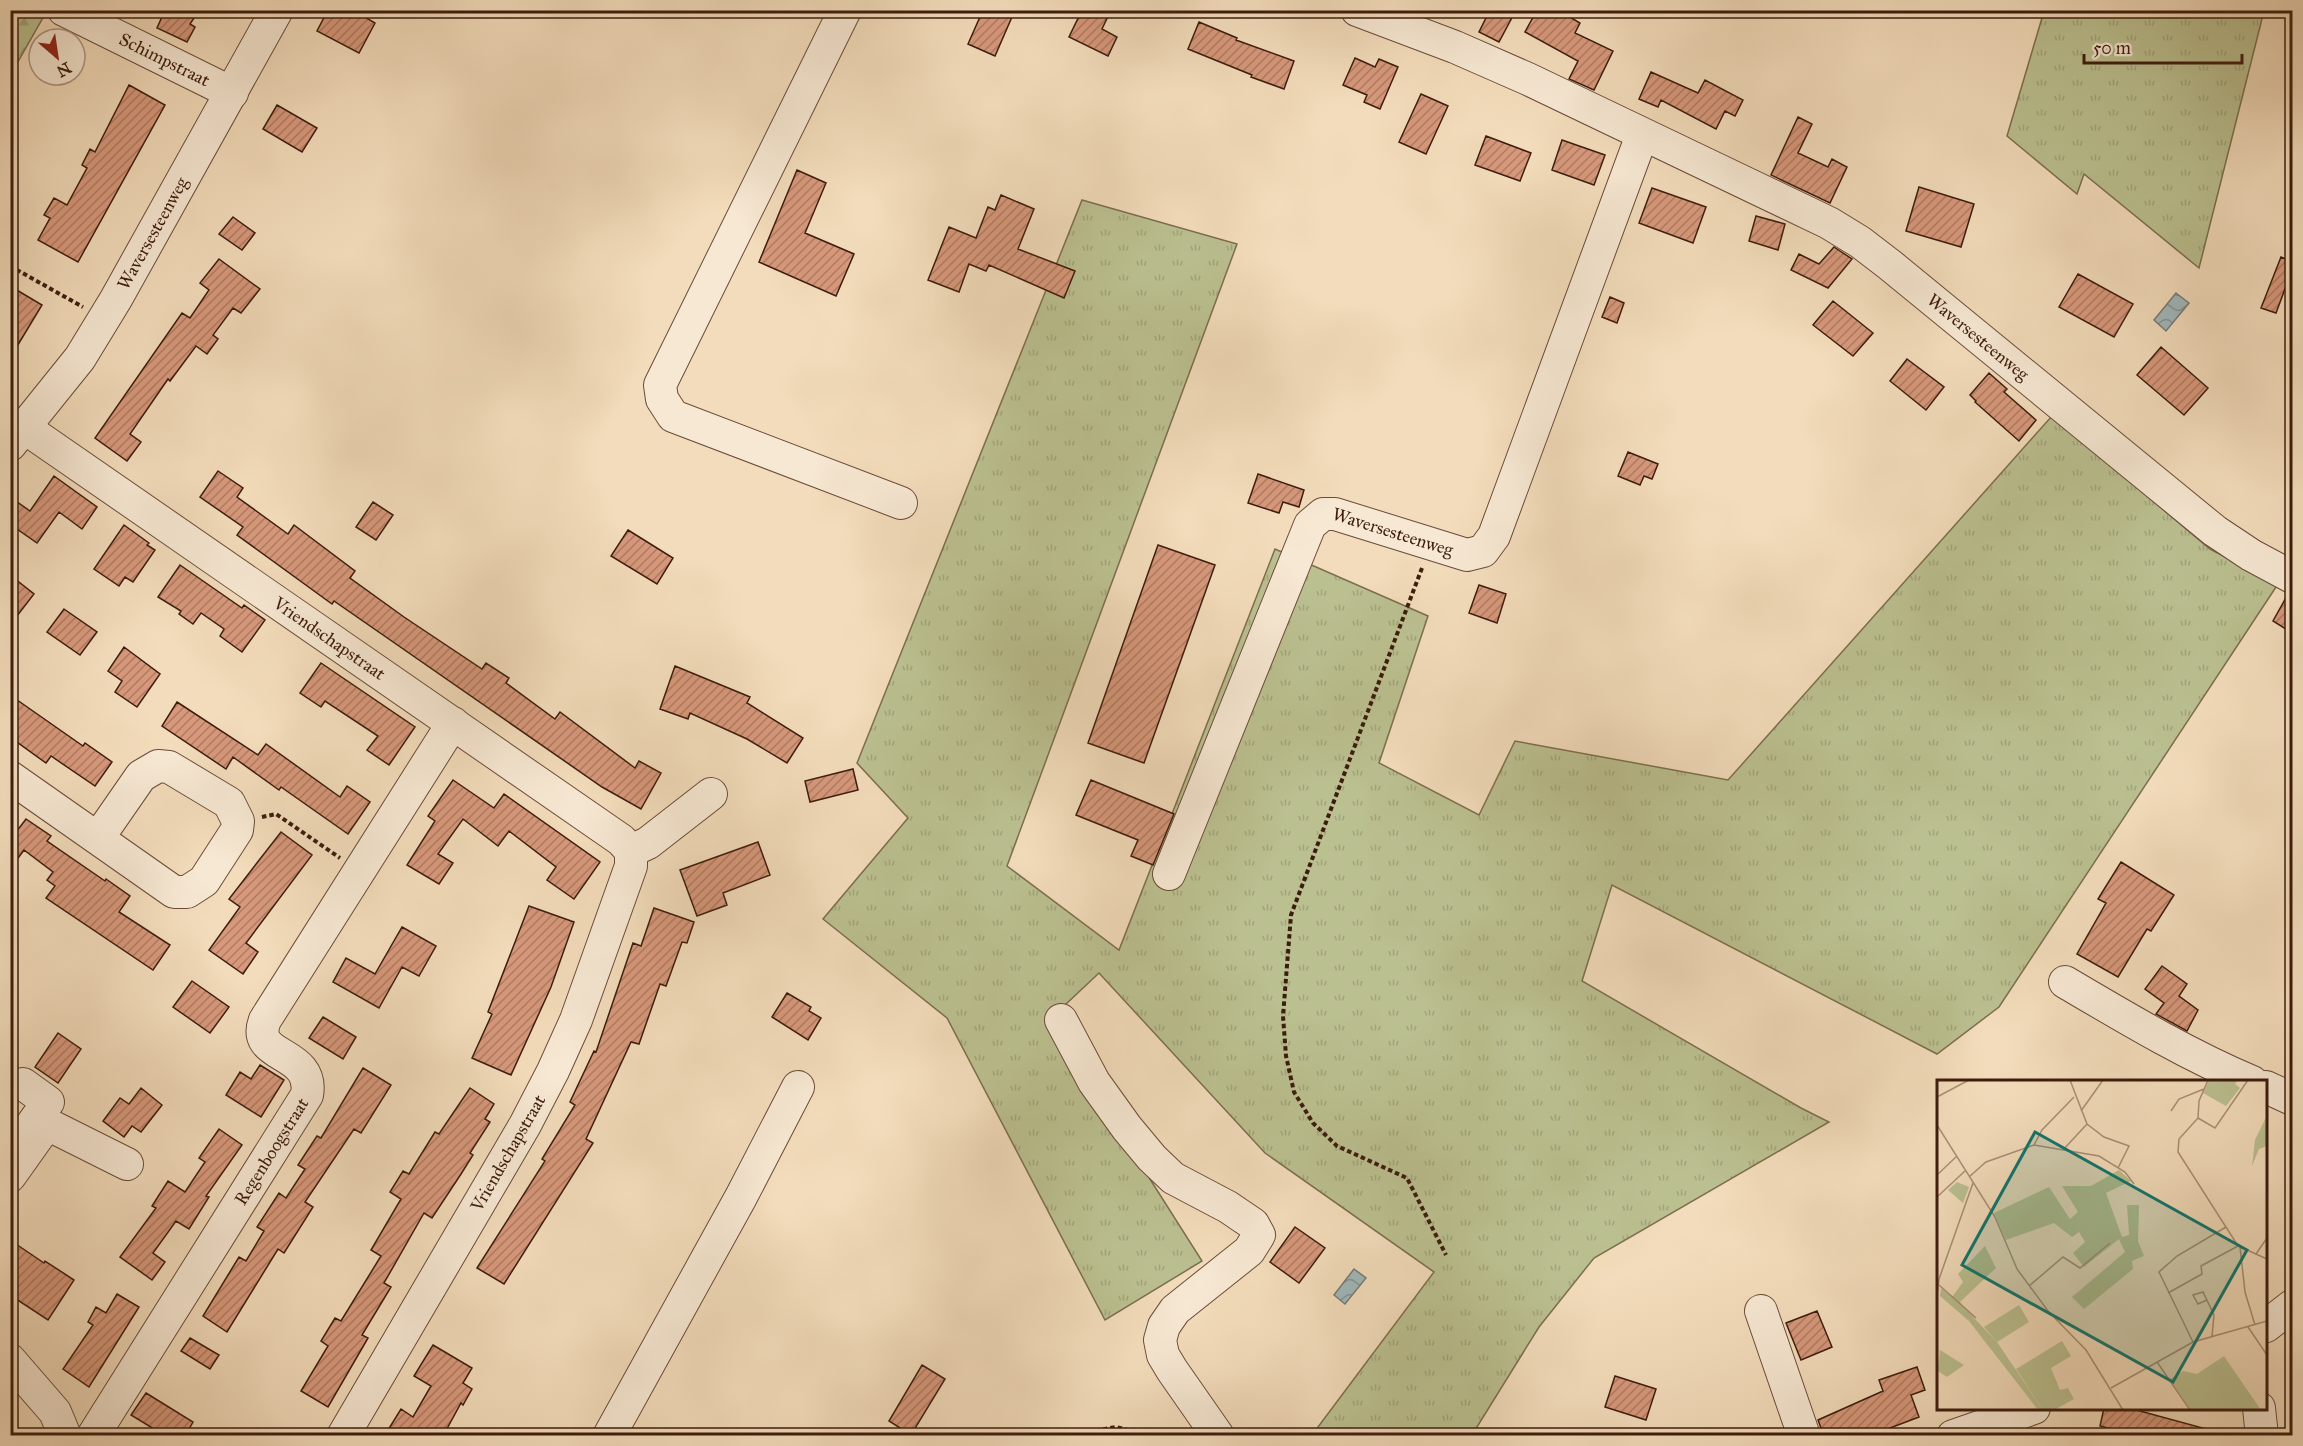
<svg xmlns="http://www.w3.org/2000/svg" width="2303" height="1446" viewBox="0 0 2303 1446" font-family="'IM FELL Great Primer',serif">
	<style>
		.grass { fill: url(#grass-tufts); stroke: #7c6e4f; stroke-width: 1.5 }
		.forest { fill: url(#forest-firs); stroke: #7c6e4f; stroke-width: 1.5 }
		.water { fill: url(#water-waves); stroke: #797a76; stroke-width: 1.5 }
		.building { fill: url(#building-hatch); stroke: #3d1c0e; stroke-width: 1.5 }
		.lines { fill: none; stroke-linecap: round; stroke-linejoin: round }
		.minor-casing { stroke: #6a4c39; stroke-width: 34 }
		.path { stroke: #3d1c0e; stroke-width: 4; stroke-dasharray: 4.5 3; stroke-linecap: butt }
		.minor { stroke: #f7e8d3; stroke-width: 32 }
		.labels { text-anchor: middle; stroke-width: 6; stroke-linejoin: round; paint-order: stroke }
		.street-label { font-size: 18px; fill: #3d1c0e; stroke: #f7e8d3 }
		.inset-road { fill: none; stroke: #aa8f76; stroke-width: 1.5 }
		.view { fill: #0f766e; fill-opacity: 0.15; stroke: #0f766e; stroke-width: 3 }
		.inset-edge { fill: none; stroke: #3d1c0e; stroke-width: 3 }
	</style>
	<defs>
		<pattern id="grass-tufts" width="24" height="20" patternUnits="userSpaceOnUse" patternTransform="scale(1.5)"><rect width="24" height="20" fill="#bbc090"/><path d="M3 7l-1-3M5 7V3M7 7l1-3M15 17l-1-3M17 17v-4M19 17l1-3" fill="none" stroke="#a2a47b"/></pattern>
		<pattern id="forest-firs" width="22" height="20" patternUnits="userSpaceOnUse" patternTransform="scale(1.5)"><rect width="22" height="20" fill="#bbc090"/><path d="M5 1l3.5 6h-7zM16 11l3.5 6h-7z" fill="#a2a47b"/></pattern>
		<pattern id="water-waves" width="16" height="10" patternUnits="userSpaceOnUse" patternTransform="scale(1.5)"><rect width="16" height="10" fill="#a1b8bc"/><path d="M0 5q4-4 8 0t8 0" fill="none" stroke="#849597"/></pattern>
		<pattern id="building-hatch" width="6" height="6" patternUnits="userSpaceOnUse" patternTransform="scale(1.5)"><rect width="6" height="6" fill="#d7987b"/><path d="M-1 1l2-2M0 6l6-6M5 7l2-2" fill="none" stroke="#b07b63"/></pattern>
	</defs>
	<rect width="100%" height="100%" fill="#f3dcbb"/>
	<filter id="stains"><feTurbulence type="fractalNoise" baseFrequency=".00333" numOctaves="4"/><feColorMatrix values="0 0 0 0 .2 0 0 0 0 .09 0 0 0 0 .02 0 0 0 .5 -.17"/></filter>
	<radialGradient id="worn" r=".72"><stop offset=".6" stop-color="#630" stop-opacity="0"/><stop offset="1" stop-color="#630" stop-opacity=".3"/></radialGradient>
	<path class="grass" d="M 2044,11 L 2264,11 L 2199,268 L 2084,174 L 2077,194 L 2007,136 Z
		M 1082,200 L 1237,244 L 1007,866 L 1119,950 L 1275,549 L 1428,616 L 1379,763 L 1479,815 L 1515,741 L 1728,780 L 2052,416 L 2210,549 L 2278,584 L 1999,1007 L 1937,1054 L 1612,885 L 1582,981 L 1801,1108 L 1829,1122 L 1594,1258 L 1539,1327 L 1472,1435 L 1312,1435 L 1434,1272 L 1265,1153 L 1099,973 L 1049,1020 L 1202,1261 L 1105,1320 L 947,1018 L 823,919 L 908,818 L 857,763 Z"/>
	<path class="forest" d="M 11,10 L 38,11 L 45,14 L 11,74 Z"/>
	<path class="water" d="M 2176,293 L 2189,303 L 2166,331 L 2154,320 Z
		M 1354,1269 L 1366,1278 L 1345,1304 L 1334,1295 Z"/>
	<path class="building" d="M 165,10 L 179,10 L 194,18 L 190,24 L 195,27 L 187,42 L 157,28 Z
		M 328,10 L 353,10 L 375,23 L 359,53 L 317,31 Z
		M 983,10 L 1015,10 L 995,56 L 968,44 Z
		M 1082,10 L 1111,10 L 1102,29 L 1117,37 L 1108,56 L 1069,37 Z
		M 1490,10 L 1516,10 L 1499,42 L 1479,32 Z
		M 1537,10 L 1558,10 L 1580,23 L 1575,33 L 1613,51 L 1594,90 L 1569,79 L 1578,61 L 1525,32 Z
		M 1199,22 L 1237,38 L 1236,40 L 1294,61 L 1284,89 L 1251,77 L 1252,75 L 1188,49 Z
		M 1355,58 L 1375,67 L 1379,59 L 1398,67 L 1380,109 L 1364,102 L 1367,95 L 1343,85 Z
		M 1651,72 L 1698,93 L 1705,80 L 1743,100 L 1735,116 L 1725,111 L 1716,129 L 1661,100 L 1658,107 L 1639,99 Z
		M 129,85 L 165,105 L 78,262 L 38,240 L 50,218 L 44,215 L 54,198 L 67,205 L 87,168 L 82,165 L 90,149 L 95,152 Z
		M 1421,94 L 1448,106 L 1426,154 L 1399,142 Z
		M 277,105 L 317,128 L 302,152 L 263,129 Z
		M 1798,117 L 1812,124 L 1798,153 L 1828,167 L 1832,159 L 1847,167 L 1830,203 L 1771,175 Z
		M 1486,136 L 1531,153 L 1520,181 L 1475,165 Z
		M 1562,140 L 1605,155 L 1594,185 L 1552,170 Z
		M 797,170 L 826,183 L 805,233 L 854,254 L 836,296 L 759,262 Z
		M 1919,187 L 1974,204 L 1961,247 L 1906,231 Z
		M 1652,188 L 1706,207 L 1693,243 L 1639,223 Z
		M 1001,195 L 1034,209 L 1018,249 L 1075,271 L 1064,298 L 989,265 L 986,271 L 969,264 L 959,292 L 928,280 L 949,227 L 976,238 L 988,207 L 995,210 Z
		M 1756,216 L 1785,224 L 1778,250 L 1749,241 Z
		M 233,217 L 255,233 L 242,250 L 219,234 Z
		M 1834,247 L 1852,259 L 1828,288 L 1791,270 L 1799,254 L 1819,264 Z
		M 2281,257 L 2292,262 L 2292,270 L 2276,313 L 2261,308 Z
		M 219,259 L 260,289 L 241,313 L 233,308 L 213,335 L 218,339 L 207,354 L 196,346 L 170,381 L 168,379 L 130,434 L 141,442 L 127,461 L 95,438 L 182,313 L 190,318 L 209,290 L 200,283 Z
		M 2078,274 L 2133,304 L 2114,337 L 2059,307 Z
		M 10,286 L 42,305 L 10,358 Z
		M 1610,297 L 1624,303 L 1617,323 L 1602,317 Z
		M 1833,301 L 1873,333 L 1853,356 L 1813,325 Z
		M 2161,347 L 2208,388 L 2184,415 L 2137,375 Z
		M 1907,359 L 1944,387 L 1926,410 L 1890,381 Z
		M 1989,373 L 2007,389 L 2004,392 L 2036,420 L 2019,441 L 1975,402 L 1976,401 L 1970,395 Z
		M 1628,452 L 1658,464 L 1652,479 L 1644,476 L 1640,485 L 1618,476 Z
		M 218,471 L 243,488 L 237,497 L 288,534 L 294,525 L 355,571 L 350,578 L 404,617 L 482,669 L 486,663 L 509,678 L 506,683 L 555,719 L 560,712 L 635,768 L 639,761 L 661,773 L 641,809 L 602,787 L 334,601 L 332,604 L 237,535 L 243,527 L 200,497 Z
		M 1258,474 L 1304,490 L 1299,507 L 1283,502 L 1279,513 L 1248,503 Z
		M 54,476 L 97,507 L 82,529 L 59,512 L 37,543 L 10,524 L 10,497 L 30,511 Z
		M 373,502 L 393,515 L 376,540 L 356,527 Z
		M 124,525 L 149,543 L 147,545 L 155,550 L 133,582 L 125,577 L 119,586 L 94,569 Z
		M 628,530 L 673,558 L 657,584 L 611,556 Z
		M 1158,545 L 1215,565 L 1144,763 L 1088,743 Z
		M 180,565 L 242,608 L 244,605 L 265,620 L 242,652 L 220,636 L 224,629 L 201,613 L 193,624 L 179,614 L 181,611 L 158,597 Z
		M 10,575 L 34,594 L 10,625 Z
		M 1479,585 L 1506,594 L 1497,623 L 1469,613 Z
		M 2288,594 L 2292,595 L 2292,633 L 2273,621 Z
		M 64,609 L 97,632 L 80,655 L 47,632 Z
		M 124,647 L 160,674 L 137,707 L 115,692 L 122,681 L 108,671 Z
		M 321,663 L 415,727 L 389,765 L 367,750 L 378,736 L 325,701 L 321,707 L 300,693 Z
		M 675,666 L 750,697 L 747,703 L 803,738 L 787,763 L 747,739 L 690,713 L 688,719 L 660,709 Z
		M 10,695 L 83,746 L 85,743 L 112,762 L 95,786 L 51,756 L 46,763 L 10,737 Z
		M 177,702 L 258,755 L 266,744 L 340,797 L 347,786 L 370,802 L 348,834 L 281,787 L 279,790 L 233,757 L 226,769 L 162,726 Z
		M 853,769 L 858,790 L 810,802 L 805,781 Z
		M 453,780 L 494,808 L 504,794 L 600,862 L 574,899 L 547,880 L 556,867 L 509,831 L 498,846 L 463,819 L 438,854 L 453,863 L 439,884 L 407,865 L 435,821 L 428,816 Z
		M 1091,780 L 1174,814 L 1153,865 L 1131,856 L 1138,840 L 1076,815 Z
		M 26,819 L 51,836 L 47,841 L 105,881 L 106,879 L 130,896 L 119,912 L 170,945 L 153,970 L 46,898 L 55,886 L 47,880 L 53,872 L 24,850 L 10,869 L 10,840 Z
		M 281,832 L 312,855 L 246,943 L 258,952 L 243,974 L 209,950 L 240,907 L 229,899 Z
		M 758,842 L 770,875 L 723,893 L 727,905 L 697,916 L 680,870 Z
		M 2121,862 L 2174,895 L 2151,931 L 2147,929 L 2118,977 L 2077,954 L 2106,903 L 2098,899 Z
		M 529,906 L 574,922 L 551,987 L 511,1075 L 472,1058 L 492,1014 L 488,1012 Z
		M 654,908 L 694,922 L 687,943 L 682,942 L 666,986 L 660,984 L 639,1044 L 631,1042 L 586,1139 L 593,1143 L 504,1284 L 477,1268 L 545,1161 L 542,1159 L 575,1105 L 570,1102 L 594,1051 L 596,1052 L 633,943 L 641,946 Z
		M 402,927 L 436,946 L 419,976 L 402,967 L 379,1008 L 333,982 L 346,958 L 375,974 Z
		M 2162,966 L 2187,984 L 2179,996 L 2198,1010 L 2187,1031 L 2156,1014 L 2164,1003 L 2145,989 Z
		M 192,981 L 229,1007 L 210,1033 L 173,1007 Z
		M 787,993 L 811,1007 L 809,1011 L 821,1018 L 808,1040 L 772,1017 Z
		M 323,1017 L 356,1037 L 343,1059 L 309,1038 Z
		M 58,1033 L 81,1049 L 58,1083 L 35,1067 Z
		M 260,1065 L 284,1080 L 261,1117 L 226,1095 L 240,1072 L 251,1079 Z
		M 363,1068 L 391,1085 L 361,1133 L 354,1129 L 305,1202 L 313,1207 L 284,1253 L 278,1249 L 227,1332 L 203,1316 L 239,1257 L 246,1261 L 264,1231 L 257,1227 L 279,1193 L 286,1198 L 305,1169 L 298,1165 L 317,1136 L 321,1138 Z
		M 141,1088 L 162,1105 L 141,1132 L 132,1126 L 124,1137 L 103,1121 L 120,1098 L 129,1104 Z
		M 470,1088 L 494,1104 L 485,1119 L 490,1122 L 470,1153 L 473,1155 L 461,1174 L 432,1218 L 424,1213 L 384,1283 L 391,1287 L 362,1335 L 368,1338 L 328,1407 L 301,1391 L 328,1346 L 321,1341 L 335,1318 L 341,1321 L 381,1256 L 371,1250 L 401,1199 L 390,1192 L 403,1171 L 409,1174 L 435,1132 L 439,1134 Z
		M 219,1129 L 242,1145 L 206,1196 L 209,1197 L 189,1229 L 176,1221 L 153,1253 L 165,1262 L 152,1280 L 120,1257 L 156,1208 L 152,1206 L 168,1181 L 185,1192 L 205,1162 L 199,1158 Z
		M 1295,1227 L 1325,1248 L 1299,1283 L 1270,1262 Z
		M 10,1240 L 44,1263 L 45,1261 L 74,1280 L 48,1320 L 10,1295 Z
		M 117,1294 L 139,1307 L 89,1387 L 63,1369 L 93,1325 L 88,1322 L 96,1307 L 106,1313 Z
		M 1817,1311 L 1832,1347 L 1801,1360 L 1786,1323 Z
		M 190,1338 L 219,1355 L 210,1369 L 181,1351 Z
		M 433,1345 L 472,1368 L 463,1383 L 472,1389 L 463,1405 L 461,1403 L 443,1436 L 397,1436 L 388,1430 L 401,1409 L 413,1417 L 431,1386 L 414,1376 Z
		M 922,1365 L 945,1379 L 911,1435 L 889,1421 Z
		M 1917,1367 L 1925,1390 L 1911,1395 L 1919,1417 L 1869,1436 L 1824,1436 L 1818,1420 L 1883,1391 L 1879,1380 Z
		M 1615,1376 L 1656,1389 L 1646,1420 L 1605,1407 Z
		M 146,1393 L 193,1422 L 185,1436 L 175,1436 L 165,1429 L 162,1434 L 131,1415 Z
		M 2104,1408 L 2129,1408 L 2210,1430 L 2209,1436 L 2139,1436 L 2100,1426 Z"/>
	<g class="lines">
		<defs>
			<g id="minor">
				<path id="s1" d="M 64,10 L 232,93"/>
				<path d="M 845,10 L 660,385 L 662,399 L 673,416 L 901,503"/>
				<path id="s2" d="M 1357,10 L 1455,47 L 1528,79 L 1829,223 L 1860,242 L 1890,265 L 2215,531 L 2251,555 L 2292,577"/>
				<path id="s3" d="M 25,428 L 621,840 L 631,851 L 631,866 L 576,1020 L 553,1071 L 525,1125 L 343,1436"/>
				<path id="s4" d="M 10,445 L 80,358 L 116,299 L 277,10"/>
				<path d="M 10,777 L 174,892 L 187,892 L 204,881 L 237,830 L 238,821 L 229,803 L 169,767 L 158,766 L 141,776 L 98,838"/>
				<path d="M 631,851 L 648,843 L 711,794"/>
				<path id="s5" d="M 1169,874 L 1310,525 L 1323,514 L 1335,514 L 1467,555 L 1483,551 L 1494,536 L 1642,135"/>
				<path d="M 2065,982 C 2126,1018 2186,1054 2252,1082"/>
				<path d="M 1061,1020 L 1094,1082 L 1127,1128 L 1152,1158 L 1173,1178 L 1228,1207 L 1253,1224 L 1259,1235 L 1249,1251 L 1175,1310 L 1164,1326 L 1160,1340 L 1163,1355 L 1172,1370 L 1218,1436"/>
				<path d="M 2266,1087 L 2292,1099"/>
				<path d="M 23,1137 L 48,1102 L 23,1084"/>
				<path d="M 10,1176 L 47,1124 L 127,1164"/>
				<path d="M 1761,1311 L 1804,1436"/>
				<path d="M 2266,1326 L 2292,1306"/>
				<path d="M 10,1360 L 55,1412 L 65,1436"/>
				<path d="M 2259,1408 L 2262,1436"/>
				<path id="s6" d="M 93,1436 L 307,1095 C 315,1049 249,1060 265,1020 L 453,723"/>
				<path d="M 609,1436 L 741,1197 L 798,1087"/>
				<path d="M 1953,1436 L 2034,1408"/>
			</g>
		</defs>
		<use href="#minor" class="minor-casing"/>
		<path class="path" d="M 10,266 L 83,307
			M 1422,568 L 1291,915 L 1283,1016 L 1286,1056 L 1294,1092 L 1313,1123 L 1337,1146 L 1407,1178 L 1446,1255
			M 262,817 L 276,814 L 340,858
			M 1066,1436 L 1116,1427 L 1151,1436"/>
		<use href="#minor" class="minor"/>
	</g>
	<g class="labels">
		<g class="street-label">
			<text dy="6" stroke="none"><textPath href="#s1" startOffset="112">Schimpstraat</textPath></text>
			<text dy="6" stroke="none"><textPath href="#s4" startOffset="256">Waversesteenweg</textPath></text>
			<text dy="6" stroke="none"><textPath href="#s2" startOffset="706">Waversesteenweg</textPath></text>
			<text dy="6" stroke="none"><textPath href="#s5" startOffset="466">Waversesteenweg</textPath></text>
			<text dy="6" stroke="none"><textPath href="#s3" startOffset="370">Vriendschapstraat</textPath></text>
			<text dy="6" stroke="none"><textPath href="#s6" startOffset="336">Regenboogstraat</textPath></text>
			<text transform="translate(508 1153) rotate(-60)" y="6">Vriendschapstraat</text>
		</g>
	</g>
	<g transform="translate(1937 1080)">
		<rect width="330" height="330" fill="#f3dcbb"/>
		<path d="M 272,0 L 301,0 L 298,4 L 303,8 L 289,26 L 266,13 ZM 182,90 L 194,101 L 169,113 L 185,157 L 192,155 L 190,125 L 202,125 L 201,161 L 207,176 L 195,181 L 196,189 L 147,229 L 135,217 L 188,172 L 182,159 L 147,187 L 136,173 L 148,162 L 142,152 L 135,157 L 117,143 L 69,160 L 57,133 L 112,107 L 133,139 L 141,132 L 125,106 L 154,106 ZM 20,102 L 32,107 L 26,123 L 11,110 ZM 48,166 L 59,188 L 23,222 L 37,238 L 32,241 L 3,216 L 4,208 L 15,217 L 26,202 L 21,194 ZM 82,225 L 92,242 L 60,262 L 47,247 ZM 125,261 L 134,276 L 114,288 L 123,310 L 131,308 L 137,319 L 117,330 L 106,330 L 79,289 ZM 3,270 L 27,285 L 10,297 L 1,291 Z" fill="#bbc090"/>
		<path d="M 330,35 L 330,66 L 322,69 L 315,86 L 318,60 ZM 37,238 L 60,262 L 106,330 L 101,330 L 32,241 ZM 287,276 L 324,330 L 254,330 L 233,299 L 246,291 L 260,294 Z" fill="#bbc090"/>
		<path class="inset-road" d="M 133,0 L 150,44 L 167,57 L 192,66 L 181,88M 271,0 L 262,21 L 261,38 L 242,59 L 241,72 L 301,166 L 330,179M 0,17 L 32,0M 144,31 L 166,0M 234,31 L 242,19 L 267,9M 261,38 L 278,48 L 311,0M 0,45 L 58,137 L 80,189 L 111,231 L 149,270 L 186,330M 97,65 L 105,50 L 137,17M 126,70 L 150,44M 0,95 L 20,76M 32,97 L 49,82 L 97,65 L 162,76 L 188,92 L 197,104M 0,117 L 28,91M 303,167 L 308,212 L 318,245M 319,174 L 330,158M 2,205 L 39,238M 92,206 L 126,177 L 143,188 L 173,163M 231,213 L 265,194 L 264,186 L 301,166M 0,216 L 2,199 L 36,103M 270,220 L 261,224 L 256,215 L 266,212 L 277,235 L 275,256M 0,235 L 0,287M 311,247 L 330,275M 256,262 L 222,192 L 240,176 L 289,147M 220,282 L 253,330M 174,308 L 256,262 L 330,241"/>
		<path class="view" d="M 98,52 L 310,170 L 236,302 L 25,185 Z"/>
		<rect width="330" height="330" class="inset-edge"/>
	</g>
	<rect width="2303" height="1446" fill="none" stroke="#f3dcbb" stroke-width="36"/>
	<rect x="12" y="12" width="2279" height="1422" fill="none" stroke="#3d1c0e" stroke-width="3"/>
	<rect x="18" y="18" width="2267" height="1410" fill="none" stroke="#3d1c0e" stroke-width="1.5"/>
	<g transform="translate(57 57) rotate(151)"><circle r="28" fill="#f7e8d3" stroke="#ad9684" stroke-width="1.5"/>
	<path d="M0-4.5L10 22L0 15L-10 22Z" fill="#8f2418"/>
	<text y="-9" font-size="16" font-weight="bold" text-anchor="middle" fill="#3d1c0e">N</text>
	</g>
	<path d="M2084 54v9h158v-9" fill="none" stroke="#3d1c0e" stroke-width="3"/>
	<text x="2093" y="54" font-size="18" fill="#3d1c0e" stroke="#f7e8d3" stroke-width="4.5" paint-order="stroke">50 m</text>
	<rect width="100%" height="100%" filter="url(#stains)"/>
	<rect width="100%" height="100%" fill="url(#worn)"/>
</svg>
